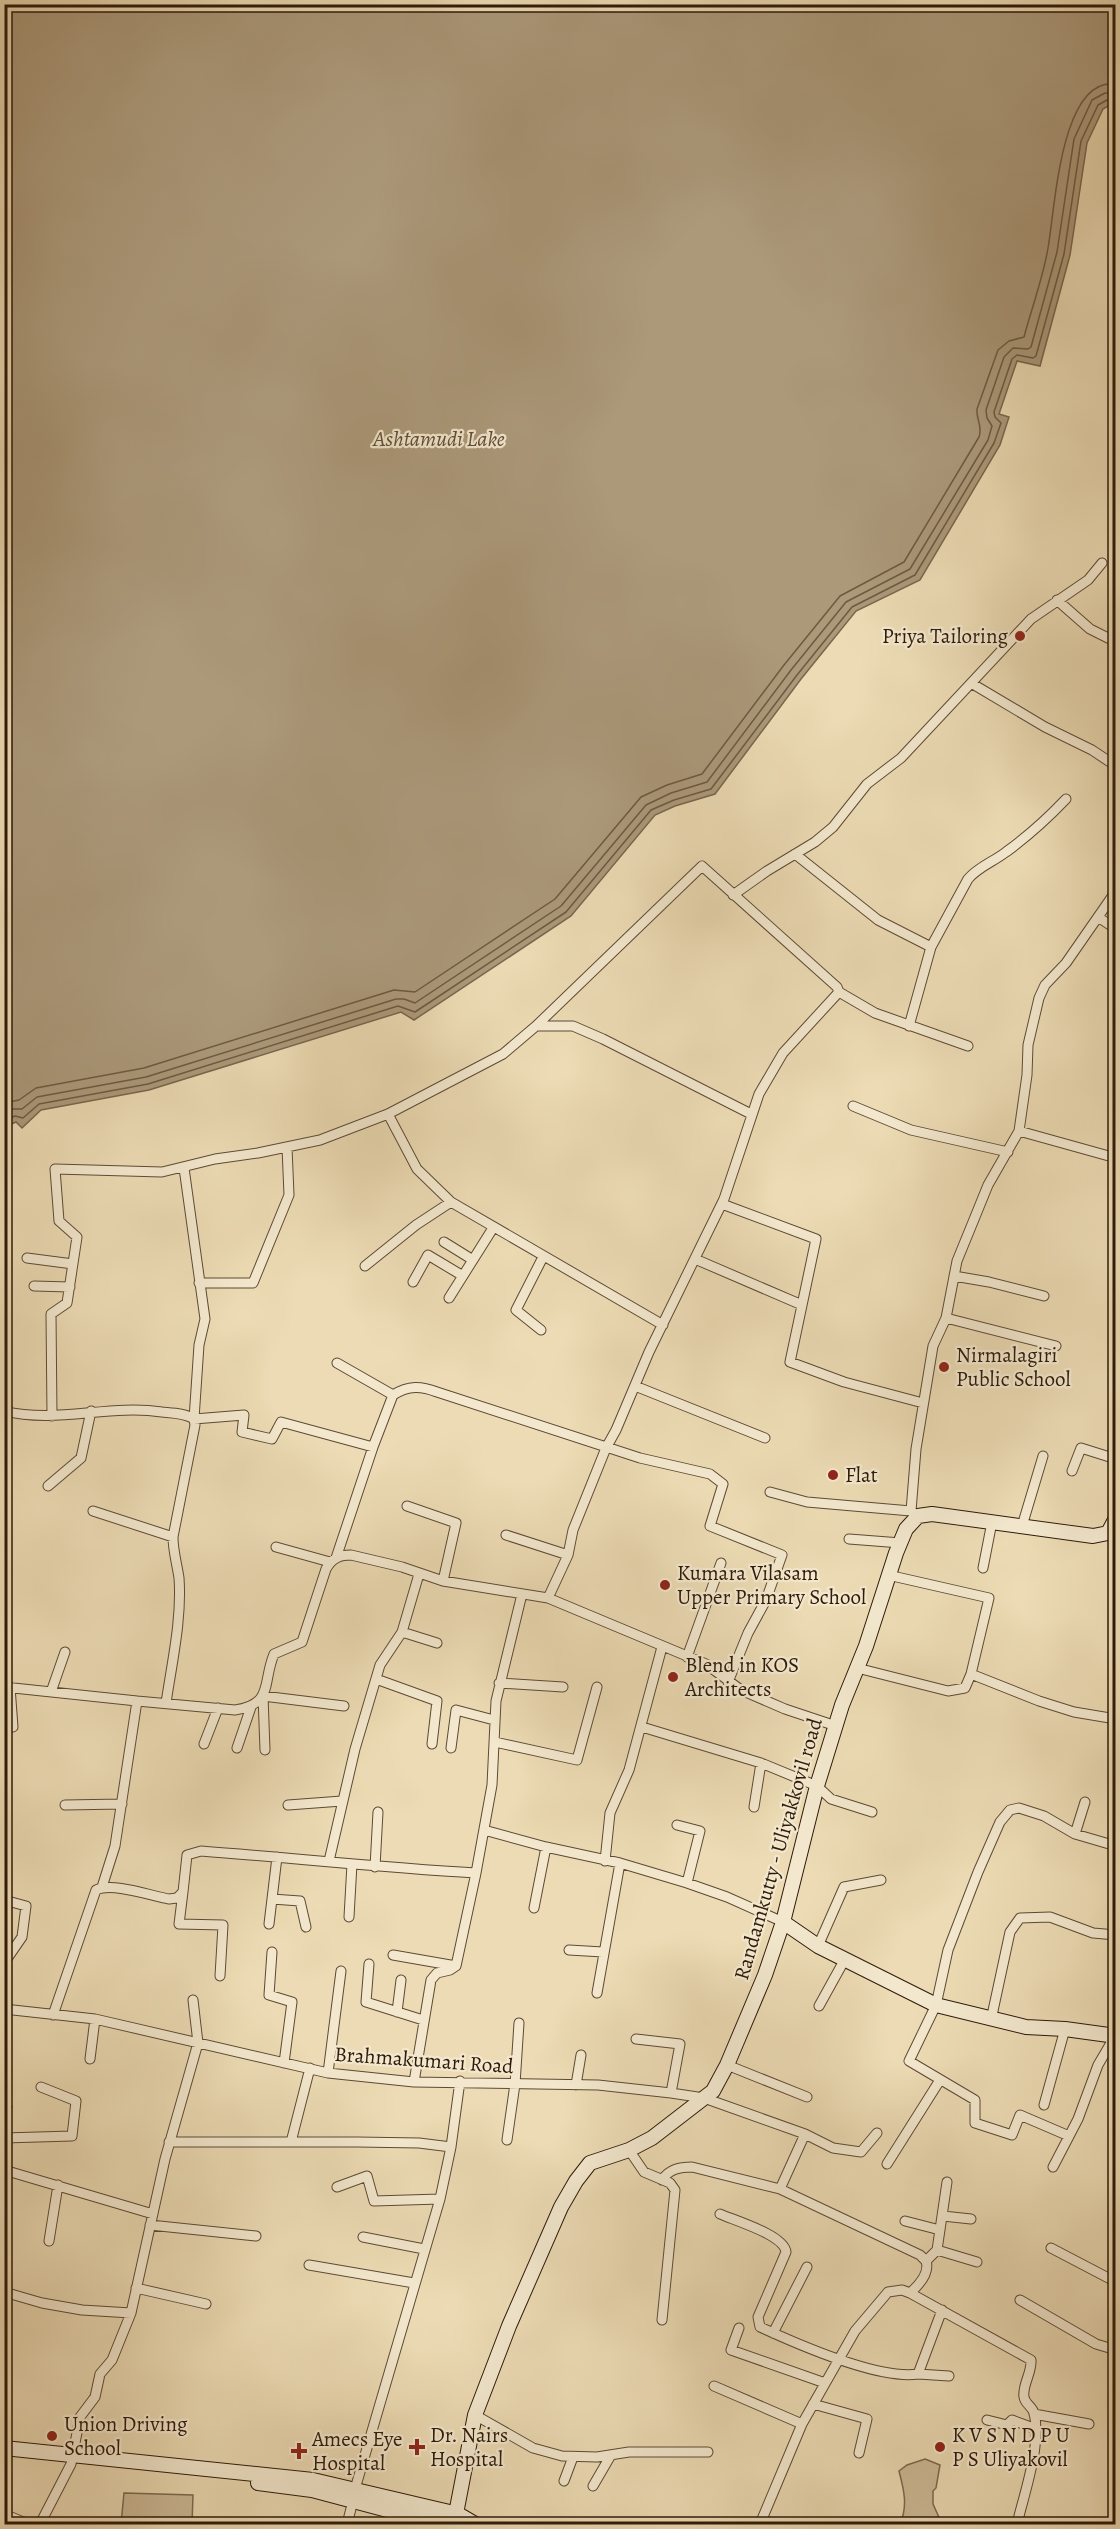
<svg xmlns="http://www.w3.org/2000/svg" width="1120" height="2529" viewBox="0 0 1120 2529" font-family="Alegreya,serif">
	<style>
		.green { fill: #ccba97; stroke: #7c6a50; stroke-width: 1.5 }
		.water { fill: #ab997a; stroke: #79664d; stroke-width: 1.5 }
		.lines { fill: none; stroke-linecap: round; stroke-linejoin: round }
		.shore { stroke: #6c5a42; stroke-width: 1.5 }
		.street-casing { stroke: #5d4a34; stroke-width: 11 }
		.secondary-casing { stroke: #2d1a0a; stroke-width: 16 }
		.street { stroke: #f3e8ce; stroke-width: 9 }
		.secondary { stroke: #f3e8ce; stroke-width: 14 }
		.poi-dot { fill: #8f2418; stroke: #f3e8ce; stroke-width: 2 }
		.labels { text-anchor: middle; stroke-width: 4.5; stroke-linejoin: round; paint-order: stroke }
		.poi-label { font-size: 21px; fill: #2d1a0a; stroke: #f3e8ce; text-anchor: start }
		.street-label { font-size: 21px; fill: #2d1a0a; stroke: #f3e8ce }
		.water-label { font-size: 22px; font-style: italic; fill: #5f4d37; stroke: #f3e8ce }
	</style>
	<rect width="100%" height="100%" fill="#ecdbb4"/>
	<filter id="stains"><feTurbulence type="fractalNoise" baseFrequency=".00333" numOctaves="4"/><feColorMatrix values="0 0 0 0 .2 0 0 0 0 .09 0 0 0 0 .02 0 0 0 .5 -.17"/></filter>
	<radialGradient id="worn" r=".72"><stop offset=".6" stop-color="#630" stop-opacity="0"/><stop offset="1" stop-color="#630" stop-opacity=".3"/></radialGradient>
	<path class="green" d="M 925,2459 L 940,2465 L 936,2488 L 933,2491 L 933,2504 L 942,2524 L 900,2524 C 908,2506 904,2490 899,2471 L 907,2465 Z
		M 124,2493 L 193,2495 L 192,2524 L 121,2524 Z"/>
	<path class="water" d="M 5,4 L 1115,5 L 1116,107 L 1108,106 L 1103,109 L 1087,143 L 1070,255 L 1040,366 L 1017,361 L 999,414 L 1009,417 L 1000,445 L 920,580 L 856,611 L 801,679 L 715,794 L 675,806 L 655,815 L 571,916 L 414,1020 L 401,1012 L 149,1090 L 41,1110 L 22,1128 L 16,1122 L 5,1127 L 5,1136 Z"/>
	<g class="lines">
		<path class="shore" d="M 4,1103 L 19,1100 L 36,1088 L 144,1068 L 394,990 L 415,992 L 555,899 L 641,797 L 667,785 L 702,774 L 784,665 L 840,596 L 904,562 L 979,437 C 983,426 976,420 977,409 L 998,350 L 1009,341 L 1024,337 C 1032,307 1043,278 1048,248 C 1055,211 1060,76 1116,84
			M 4,1113 L 13,1109 L 22,1109 L 37,1097 L 146,1077 L 396,999 L 404,999 L 415,1003 L 561,906 L 646,805 L 671,793 L 707,782 L 791,670 L 846,602 L 910,569 L 988,440 L 992,426 L 987,418 L 986,410 L 1004,357 L 1013,348 L 1028,349 L 1031,347 L 1057,252 L 1074,139 L 1092,100 L 1105,93 L 1116,93
			M 4,1121 L 15,1116 L 23,1118 L 39,1104 L 148,1084 L 398,1006 L 415,1012 L 566,912 L 651,810 L 674,800 L 711,789 L 797,675 L 852,607 L 915,575 L 994,443 L 1001,423 L 995,417 L 994,412 L 1012,359 L 1017,355 L 1033,358 L 1036,356 L 1064,254 L 1081,141 L 1098,105 L 1107,100 L 1116,101"/>
		<defs>
			<path id="street" d="M 1057,600 L 1090,629 L 1116,642
				M 971,683 L 1045,727 L 1092,750 L 1116,766
				M 795,854 L 878,920 L 931,947
				M 733,895 L 767,871 L 815,842 L 833,827 L 867,784 L 901,758 L 1031,619 L 1088,580 L 1102,563
				M 1098,917 L 1116,929
				M 839,992 L 875,1013 L 968,1046
				M 536,1026 L 702,866 L 837,987 L 839,992 L 783,1053 L 759,1094 L 724,1199 L 649,1352 L 616,1430 L 606,1448 L 573,1530 L 568,1555 L 548,1598
				M 909,1026 L 931,947 L 968,879 C 978,867 993,862 1006,852 C 1028,836 1047,819 1066,799
				M 853,1106 L 911,1130 L 1008,1152
				M 388,1114 L 417,1169 L 451,1202 L 663,1325
				M 1019,1131 L 1116,1158
				M 184,1168 L 205,1319 L 199,1345 L 194,1419 L 244,1415 L 242,1432 L 272,1439 L 281,1422 L 373,1447
				M 722,1204 L 816,1239 L 790,1362 L 844,1382 L 923,1403
				M 444,1242 L 473,1260
				M 27,1258 L 73,1264
				M 695,1259 L 802,1305
				M 365,1266 L 416,1225 L 451,1202
				M 954,1276 L 989,1282 L 1044,1296
				M 413,1282 L 428,1255 L 463,1276
				M 199,1283 L 253,1283 L 289,1195 L 287,1147
				M 34,1286 L 70,1287
				M 449,1298 L 493,1228
				M 946,1318 L 1056,1346
				M 541,1330 L 516,1310 L 543,1257
				M 337,1363 L 393,1395
				M 635,1386 L 765,1438
				M 4,1411 C 57,1424 108,1404 162,1412 C 173,1413 185,1413 194,1419 L 195,1425 L 173,1537 C 173,1551 177,1564 179,1578 C 182,1619 172,1662 166,1703
				M 52,1416 L 51,1314 L 67,1303 L 77,1237 L 59,1221 L 55,1169 L 162,1172 L 215,1159 L 258,1153 L 320,1140 L 388,1114 L 503,1054 L 536,1026 L 573,1026 L 603,1039 L 751,1114
				M 1072,1471 L 1081,1448 L 1116,1459
				M 48,1486 L 81,1458 L 91,1411
				M 770,1492 L 807,1502 L 911,1511
				M 407,1506 L 456,1523 L 443,1581
				M 93,1511 L 173,1537
				M 918,1516 L 911,1511 L 916,1449 L 933,1346 L 946,1318 L 957,1261 L 975,1217 L 988,1185 L 1019,1131 L 1027,1075 L 1028,1045 L 1039,998 L 1045,985 L 1066,963 L 1116,891
				M 1022,1526 L 1043,1456
				M 506,1535 L 568,1555
				M 849,1539 L 901,1543
				M 276,1547 L 330,1562
				M 336,1558 L 373,1447 L 393,1395 C 409,1385 421,1386 437,1392 L 640,1458 L 710,1474 L 723,1484 L 710,1526 L 782,1555 L 766,1600 L 748,1633 L 728,1682
				M 983,1568 L 992,1522
				M 888,1575 L 989,1598 L 971,1674
				M 402,1632 L 437,1643
				M 687,1657 L 721,1563
				M 857,1668 L 948,1691 L 965,1688 L 971,1674 L 1039,1701 L 1074,1712 L 1116,1719
				M 376,1679 L 437,1701 L 432,1744
				M 499,1683 L 563,1687
				M 4,1687 L 137,1701
				M 10,1687 L 13,1727
				M 51,1692 L 65,1652
				M 642,1727 L 761,1763 L 817,1786 L 831,1799 L 872,1812
				M 495,1742 L 577,1760 L 597,1687
				M 204,1744 L 218,1708
				M 237,1748 L 251,1707
				M 451,1748 L 456,1710 L 494,1720
				M 265,1750 L 263,1696 L 344,1706
				M 65,1805 L 122,1804
				M 288,1805 L 342,1801
				M 754,1807 L 761,1763
				M 677,1825 L 700,1831 L 687,1883
				M 484,1830 L 546,1847 L 620,1863 L 687,1883 L 727,1897 L 783,1922
				M 1075,1834 L 1085,1802
				M 329,1861 L 355,1749 L 380,1665 L 402,1632 L 419,1574
				M 605,1861 L 610,1813 L 629,1770 L 662,1647
				M 375,1867 L 378,1812
				M 102,1887 L 115,1846 L 137,1701 L 235,1710 C 274,1704 262,1683 274,1654 L 302,1642 L 326,1569 C 332,1558 340,1555 351,1555 L 402,1567 L 443,1581 L 548,1598 L 706,1664 L 741,1690 L 785,1709 L 836,1726
				M 183,1892 L 179,1924 L 223,1925 L 220,1976
				M 272,1899 L 300,1901 L 306,1927
				M 4,1900 L 26,1906 L 22,1937 L 4,1963
				M 534,1908 L 546,1847
				M 349,1917 L 352,1864
				M 269,1924 L 277,1857
				M 818,1946 L 844,1887 L 881,1880
				M 569,1950 L 603,1952
				M 272,1952 L 269,1995 L 292,2002 L 284,2063
				M 393,1955 L 456,1966
				M 369,1964 L 366,2002 L 423,2020
				M 597,1993 L 620,1863
				M 819,2006 L 845,1959
				M 4,2009 L 95,2019 L 328,2073 L 414,2082 L 598,2085 L 671,2093 L 704,2098 L 805,2134 L 833,2148 L 861,2152 L 877,2133
				M 397,2012 L 401,1980
				M 53,2015 L 96,1890 C 113,1882 151,1896 169,1899 L 177,1898 L 183,1892 L 187,1855 L 201,1851 C 293,1858 384,1868 476,1873 L 492,1785 L 496,1701 L 522,1594
				M 991,2020 L 1010,1932 L 1020,1918 L 1050,1917 L 1093,1933 L 1116,1935
				M 636,2039 L 680,2044 L 671,2093
				M 90,2059 L 95,2019
				M 727,2065 L 807,2097
				M 328,2073 L 341,1971
				M 414,2082 L 431,1980 L 437,1973 L 450,1970 L 456,1966 L 476,1873
				M 576,2085 L 581,2055
				M 1044,2105 L 1065,2029
				M 4,2106 L 7,2107 L 4,2119
				M 1069,2136 L 1020,2115 L 1012,2135 L 975,2123 L 975,2100 L 909,2061 L 936,2005 L 948,1950 L 978,1872 L 1000,1822 L 1010,1810 L 1019,1808 L 1044,1816 L 1075,1834 L 1116,1846
				M 4,2138 L 72,2136 L 76,2101 L 41,2087
				M 507,2140 L 515,2084 L 519,2023
				M 169,2142 L 357,2142 L 419,2143 L 451,2147
				M 291,2142 L 310,2068
				M 629,2150 L 644,2172 L 670,2183 L 675,2190 L 662,2320
				M 887,2164 L 940,2080
				M 1053,2167 L 1078,2119 L 1098,2065 L 1115,2036
				M 4,2170 L 153,2214
				M 662,2180 C 669,2169 680,2167 692,2167 L 780,2189 L 920,2255 L 926,2261 C 930,2273 919,2285 910,2293
				M 337,2187 L 367,2176 L 374,2201 L 440,2199
				M 780,2189 L 805,2134
				M 720,2214 C 736,2221 784,2235 786,2252 L 758,2317 L 760,2327 C 797,2344 879,2380 918,2374
				M 943,2216 L 971,2219
				M 905,2221 L 940,2230
				M 150,2225 L 256,2236
				M 363,2237 L 424,2249
				M 49,2241 L 58,2185
				M 1051,2248 L 1116,2282
				M 937,2250 L 977,2262
				M 926,2261 L 937,2250 L 947,2182
				M 309,2265 L 414,2283
				M 136,2288 L 206,2304
				M 4,2292 L 42,2303 L 82,2310 L 131,2313
				M 1020,2300 L 1096,2344 L 1116,2350
				M 942,2310 L 918,2374 L 949,2376
				M 739,2328 L 731,2350 L 825,2383
				M 773,2333 L 807,2267
				M 714,2386 L 802,2424
				M 813,2404 L 867,2419 L 859,2453
				M 1034,2414 L 1089,2424
				M 475,2415 L 533,2448 L 562,2456 L 597,2457 L 629,2452 L 708,2452
				M 987,2420 L 1007,2425 L 1012,2420 L 1036,2429
				M 564,2481 L 573,2457
				M 593,2486 L 611,2455
				M 355,2489 L 440,2199 L 451,2147 L 460,2081
				M 4,2514 L 28,2524
				M 40,2524 L 71,2464 L 80,2417 L 95,2397 L 100,2374 L 112,2360 L 131,2313 L 165,2159 L 198,2043 L 193,2000
				M 347,2524 L 353,2501
				M 760,2524 L 802,2424 L 855,2331 L 888,2292 L 902,2290 L 910,2293 L 1031,2360 C 1032,2373 1022,2385 1024,2397 C 1025,2404 1032,2406 1034,2413 C 1042,2444 1024,2494 1017,2524"/>
			<path id="secondary" d="M 783,1922 L 818,1946 L 936,2005 L 1026,2027 L 1065,2029 L 1116,2036
				M 4,2448 L 313,2480 L 458,2514 L 475,2524
				M 258,2483 L 312,2490 L 440,2524
				M 454,2524 L 475,2415 L 509,2326 L 561,2207 L 576,2181 L 590,2163 L 629,2150 L 652,2138 L 713,2091 L 727,2065 L 765,1975 L 783,1922 L 817,1786 L 842,1705 L 866,1646 L 896,1553 L 906,1529 L 918,1516 L 932,1514 L 1093,1536 L 1108,1533 L 1116,1518"/>
		</defs>
		<use href="#street" class="street-casing"/>
		<use href="#secondary" class="secondary-casing"/>
		<use href="#street" class="street"/>
		<use href="#secondary" class="secondary"/>
	</g>
	<g class="poi-dot">
		<circle cx="1020" cy="636" r="6"/>
		<circle cx="944" cy="1367" r="6"/>
		<circle cx="833" cy="1475" r="6"/>
		<circle cx="665" cy="1585" r="6"/>
		<circle cx="673" cy="1677" r="6"/>
		<circle cx="52" cy="2436" r="6"/>
		<path d="M414 2438h6v6h6v6h-6v6h-6v-6h-6v-6h6z"/>
		<circle cx="940" cy="2447" r="6"/>
		<path d="M296 2442h6v6h6v6h-6v6h-6v-6h-6v-6h6z"/>
	</g>
	<g class="labels">
		<g class="poi-label">
			<text x="1008" y="643" text-anchor="end">Priya Tailoring</text>
			<text x="956" y="1362">Nirmalagiri<tspan x="956" dy="24">Public School</tspan></text>
			<text x="845" y="1482">Flat</text>
			<text x="677" y="1580">Kumara Vilasam<tspan x="677" dy="24">Upper Primary School</tspan></text>
			<text x="685" y="1672">Blend in KOS<tspan x="685" dy="24">Architects</tspan></text>
			<text x="64" y="2431">Union Driving<tspan x="64" dy="24">School</tspan></text>
			<text x="430" y="2442">Dr. Nairs<tspan x="430" dy="24">Hospital</tspan></text>
			<text x="952" y="2442">K V S N D P U<tspan x="952" dy="24">P S Uliyakovil</tspan></text>
			<text x="312" y="2446">Amecs Eye<tspan x="312" dy="24">Hospital</tspan></text>
		</g>
		<g class="street-label">
			<text transform="translate(778 1849) rotate(-74)" y="7">Randamkutty - Uliyakkovil road</text>
			<text transform="translate(424 2060) rotate(4)" y="7">Brahmakumari Road</text>
		</g>
		<g class="water-label">
			<text x="439" y="446">Ashtamudi Lake</text>
		</g>
	</g>
	<rect width="1120" height="2529" fill="none" stroke="#ecdbb4" stroke-width="24"/>
	<rect x="6" y="6" width="1108" height="2517" fill="none" stroke="#2d1a0a" stroke-width="3"/>
	<rect x="12" y="12" width="1096" height="2505" fill="none" stroke="#2d1a0a" stroke-width="1.5"/>
	<rect width="100%" height="100%" filter="url(#stains)"/>
	<rect width="100%" height="100%" fill="url(#worn)"/>
</svg>
